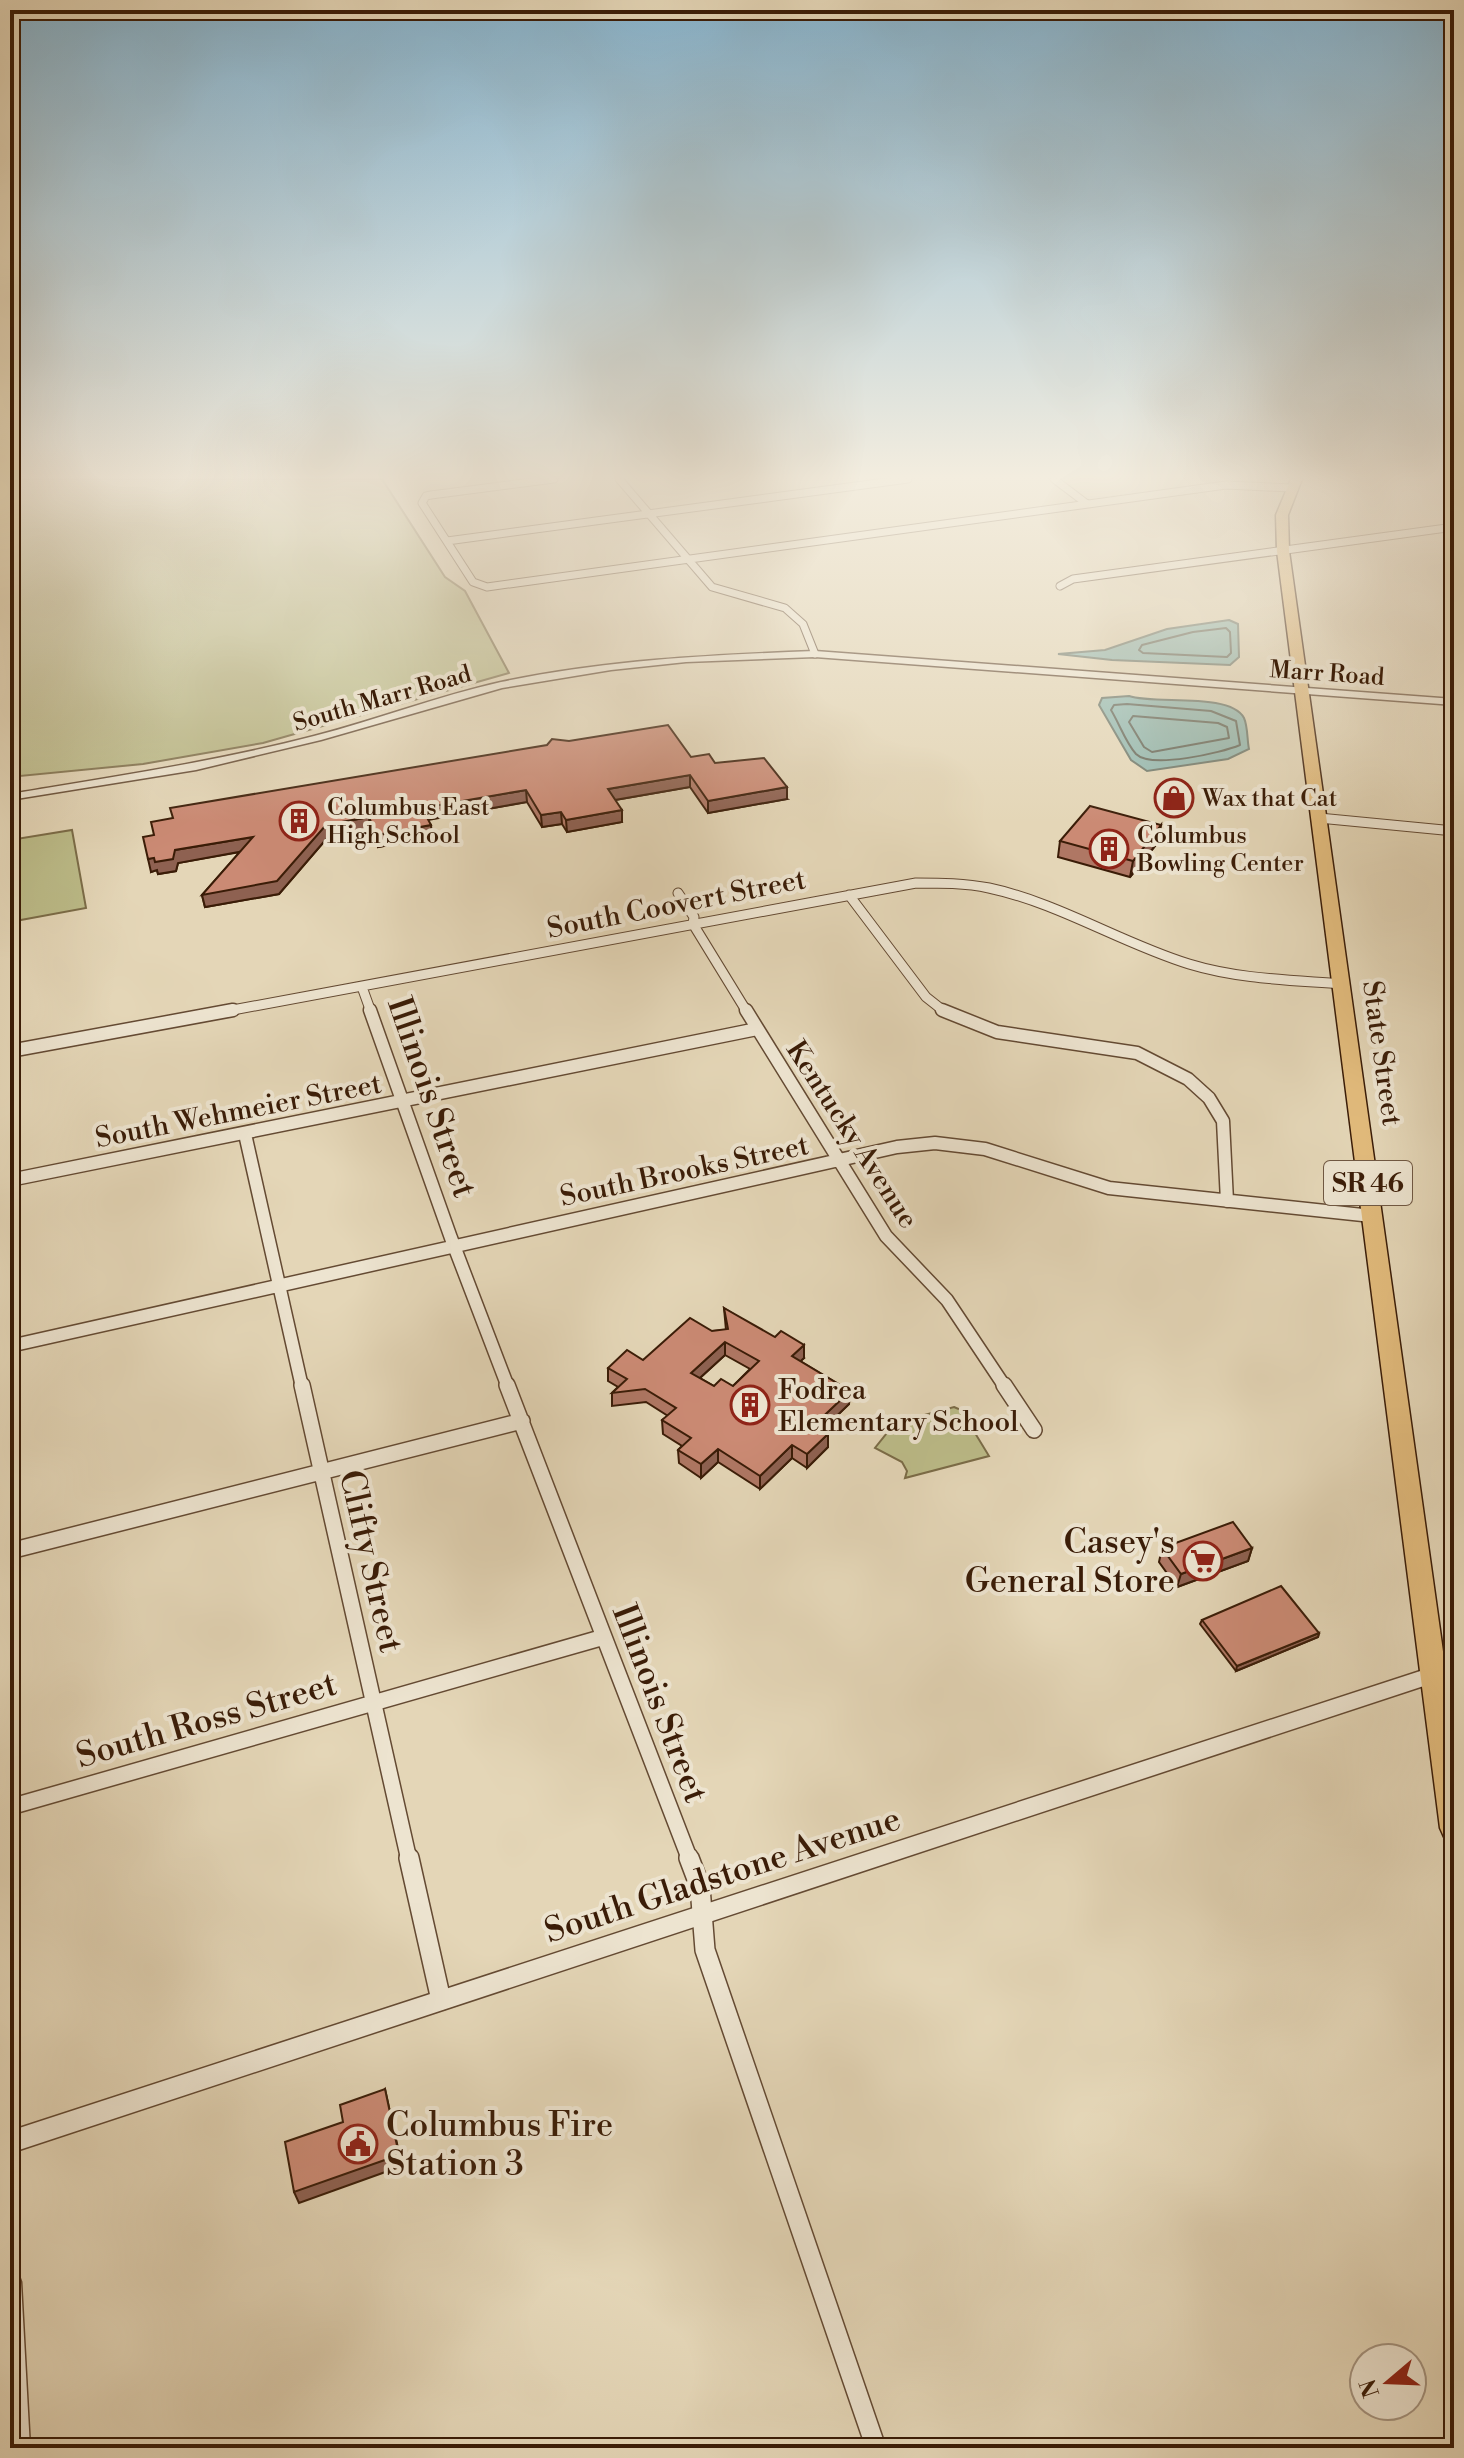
<svg xmlns="http://www.w3.org/2000/svg" width="1464" height="2458" viewBox="0 0 1464 2458" font-family="'Libre Bodoni',serif">
	<style>
		.green { fill: #bcbc89; stroke: #7b6c48; stroke-width: 2 }
		.water { fill: #95b9b0; stroke: #717a6c; stroke-width: 2 }
		.lines { fill: none; stroke-linecap: round; stroke-linejoin: round }
		.shore { stroke: #686a5c; stroke-width: 2 }
		.minor-far4-casing { stroke: #644a33; stroke-width: 9 }
		.minor-far3-casing { stroke: #644a33; stroke-width: 11 }
		.minor-far2-casing { stroke: #644a33; stroke-width: 15 }
		.minor-far1-casing { stroke: #644a33; stroke-width: 18 }
		.minor-casing { stroke: #644a33; stroke-width: 22 }
		.tertiary-casing { stroke: #644a33; stroke-width: 3 }
		.trunk-casing { stroke: #3a1c07; stroke-width: 3 }
		.minor-far4 { stroke: #ede4d0; stroke-width: 7 }
		.minor-far3 { stroke: #ede4d0; stroke-width: 9 }
		.minor-far2 { stroke: #ede4d0; stroke-width: 12 }
		.minor-far1 { stroke: #ede4d0; stroke-width: 15 }
		.minor { stroke: #ede4d0; stroke-width: 19 }
		.tertiary { fill: #ede4d0; fill-rule: evenodd }
		.trunk { fill: #e2bb7c; fill-rule: evenodd }
		.wall { fill: #af7764; stroke: #3a1c07; stroke-width: 2; fill-rule: evenodd }
		.shaded-wall { fill: #8e6151; stroke: #3a1c07; stroke-width: 2 }
		.building { fill: #cb8a74; stroke: #3a1c07; stroke-width: 2; fill-rule: evenodd }
		.labels { text-anchor: middle; stroke-width: 8; stroke-linejoin: round; paint-order: stroke }
		.far-street-label { font-size: 24px; fill: #3a1c07; stroke: #ede4d0 }
		.far-poi-label { font-size: 24px; fill: #3a1c07; stroke: #ede4d0; text-anchor: start }
		.shield { fill: #ede4d0; stroke: #705843; stroke-width: 2 }
		.shield-label { font-size: 26px; font-weight: bold; fill: #3a1c07 }
		.street-label { font-size: 28px; fill: #3a1c07; stroke: #ede4d0 }
		.poi-label { font-size: 28px; fill: #3a1c07; stroke: #ede4d0; text-anchor: start }
		.near-street-label { font-size: 34px; fill: #3a1c07; stroke: #ede4d0 }
		.near-poi-label { font-size: 34px; fill: #3a1c07; stroke: #ede4d0; text-anchor: end }
	</style>
	<rect width="100%" height="100%" fill="#e4d6b7"/>
	<filter id="stains"><feTurbulence type="fractalNoise" baseFrequency=".0025" numOctaves="4"/><feColorMatrix values="0 0 0 0 .2 0 0 0 0 .09 0 0 0 0 .02 0 0 0 .5 -.17"/></filter>
	<radialGradient id="worn" r=".72"><stop offset=".6" stop-color="#630" stop-opacity="0"/><stop offset="1" stop-color="#630" stop-opacity=".3"/></radialGradient>
	<path class="green" d="M 10,479 L 382,479 L 445,577 L 465,591 L 509,673 L 263,743 L 143,764 L 10,777 Z
		M 72,830 L 86,908 L 10,922 L 10,840 Z
		M 954,1407 L 961,1410 L 989,1456 L 905,1478 L 907,1471 L 902,1462 L 875,1448 L 895,1423 Z"/>
	<path class="water" d="M 1229,620 L 1238,624 L 1239,657 L 1230,665 L 1112,660 L 1058,654 L 1105,650 L 1167,629 Z
		M 1129,696 C 1155,705 1230,692 1244,718 C 1248,727 1247,740 1249,749 L 1228,759 L 1147,771 L 1131,760 L 1099,705 L 1102,698 Z"/>
	<g class="lines">
		<path class="shore" d="M 1226,628 L 1230,632 L 1231,653 L 1227,657 L 1143,653 L 1139,650 L 1142,645 L 1193,632 Z
			M 1127,704 L 1211,711 L 1236,721 L 1240,745 C 1221,753 1151,769 1136,754 C 1126,743 1119,723 1111,710 L 1114,705 Z
			M 1133,716 L 1218,723 L 1227,727 L 1229,738 L 1152,752 L 1144,747 L 1129,722 Z"/>
		<defs>
			<path id="minor-far4" d="M 554,479 L 431,495 L 426,496 L 422,503 L 473,582 L 487,587 L 1226,485 L 1291,488
				M 619,479 L 712,587 L 785,608 L 803,624 L 815,654
				M 1054,479 L 1087,504
				M 447,541 L 908,479
				M 1060,586 L 1073,579 L 1454,527"/>
			<path id="minor-far3" d="M 1319,818 L 1454,831
				M 678,893 L 694,917 L 693,924 L 747,1012
				M 849,895 L 926,997 L 945,1012
				M 362,987 L 371,1012
				M 222,1012 L 916,883 C 941,883 965,883 989,888 C 1059,903 1121,943 1189,964 C 1238,979 1290,980 1341,984"/>
			<path id="minor-far2" d="M 370,1010 L 451,1238 L 508,1387
				M 746,1010 L 886,1236 L 947,1300 L 1005,1387
				M 942,1010 L 997,1032 L 1137,1053 L 1188,1079 L 1209,1098 L 1223,1121 L 1227,1201
				M 10,1051 L 233,1010
				M 245,1134 L 302,1387
				M 10,1180 L 757,1029
				M 10,1346 L 897,1147 L 935,1143 L 985,1149 L 1109,1188 L 1372,1216"/>
			<path id="minor-far1" d="M 302,1385 L 409,1860
				M 507,1385 L 690,1860
				M 1004,1385 L 1034,1430
				M 10,1551 L 522,1421
				M 10,1807 L 604,1637"/>
			<path id="minor" d="M 409,1858 L 441,2000
				M 689,1858 L 700,1887 L 705,1950 L 876,2448"/>
			<path id="tertiary" d="M 815,651 L 1454,699 L 1454,705 L 815,657 L 686,662 L 611,670 L 502,688 L 321,740 L 196,770 L 10,800 L 10,794 C 112,777 214,762 314,736 C 377,720 438,696 501,682 C 605,660 710,655 815,651 Z
				M 1454,1660 L 1454,1676 L 10,2153 L 10,2131 Z
				M 10,2271 L 18,2274 L 21,2282 L 30,2448 L 10,2448 Z"/>
			<path id="trunk" d="M 1291,479 L 1302,479 L 1288,515 L 1289,551 L 1454,1730 L 1454,1840 L 1444,1837 L 1440,1828 L 1277,551 L 1276,515 Z"/>
		</defs>
		<use href="#minor-far4" class="minor-far4-casing"/>
		<use href="#minor-far3" class="minor-far3-casing"/>
		<use href="#minor-far2" class="minor-far2-casing"/>
		<use href="#minor-far1" class="minor-far1-casing"/>
		<use href="#minor" class="minor-casing"/>
		<use href="#tertiary" class="tertiary-casing"/>
		<use href="#trunk" class="trunk-casing"/>
		<use href="#minor-far4" class="minor-far4"/>
		<use href="#minor-far3" class="minor-far3"/>
		<use href="#minor-far2" class="minor-far2"/>
		<use href="#minor-far1" class="minor-far1"/>
		<use href="#minor" class="minor"/>
		<use href="#tertiary" class="tertiary"/>
		<use href="#trunk" class="trunk"/>
	</g>
	<path class="wall" d="M 691,757 L 715,763 L 787,799 L 708,813 L 690,787 L 615,800 L 622,822 L 567,832 L 562,824 L 542,827 L 527,802 L 428,820 L 432,837 L 378,847 L 370,829 L 328,837 L 279,894 L 205,907 L 202,895 L 240,852 L 178,863 L 176,871 L 158,874 L 157,870 L 151,872 L 154,835 Z
		M 1060,841 L 1159,841 L 1130,877 L 1058,857 Z
		M 724,1308 L 804,1358 L 800,1361 L 850,1391 L 849,1404 L 822,1430 L 828,1434 L 828,1447 L 807,1468 L 792,1458 L 760,1489 L 718,1462 L 701,1478 L 679,1463 L 678,1450 L 682,1446 L 663,1434 L 662,1420 L 668,1416 L 646,1402 L 612,1406 L 612,1393 L 618,1387 L 608,1381 L 608,1368 L 643,1360 L 712,1331 L 726,1330 ZM 725,1355 L 750,1369 L 733,1386 L 714,1386 L 700,1378 Z
		M 1162,1548 L 1252,1548 L 1248,1561 L 1177,1587 L 1159,1562 Z
		M 1202,1620 L 1319,1633 L 1318,1637 L 1236,1671 L 1200,1624 Z"/>
	<path class="shaded-wall" d="M 690,775 L 690,787 L 609,801 L 608,789 Z
		M 787,787 L 787,799 L 708,813 L 708,801 Z
		M 526,790 L 527,802 L 424,820 L 422,808 Z
		M 622,810 L 622,822 L 567,832 L 566,820 Z
		M 561,812 L 562,824 L 542,827 L 541,815 Z
		M 369,817 L 370,829 L 328,837 L 279,894 L 205,907 L 202,895 L 326,825 Z
		M 431,825 L 432,837 L 378,847 L 376,835 Z
		M 1161,825 L 1159,841 L 1130,877 L 1133,861 Z
		M 253,837 L 255,849 L 178,863 L 176,871 L 158,874 L 157,870 L 151,872 L 148,859 L 175,850 Z
		M 725,1342 L 725,1355 L 691,1386 L 691,1373 Z
		M 804,1345 L 804,1358 L 791,1370 L 792,1356 Z
		M 850,1391 L 849,1404 L 814,1438 L 814,1425 Z
		M 828,1434 L 828,1447 L 807,1468 L 807,1454 Z
		M 792,1445 L 792,1458 L 760,1489 L 760,1476 Z
		M 718,1449 L 718,1462 L 701,1478 L 701,1464 Z
		M 1252,1548 L 1248,1561 L 1177,1587 L 1181,1574 Z
		M 1319,1633 L 1318,1637 L 1236,1671 L 1237,1666 Z
		M 385,2089 L 402,2166 L 299,2203 L 294,2192 Z"/>
	<path class="building" d="M 668,725 L 691,757 L 709,754 L 715,763 L 764,758 L 787,787 L 708,801 L 690,775 L 608,789 L 622,810 L 566,820 L 561,812 L 541,815 L 526,790 L 422,808 L 431,825 L 376,835 L 369,817 L 326,825 L 277,881 L 202,895 L 253,837 L 175,850 L 173,859 L 155,862 L 154,858 L 148,859 L 143,837 L 154,835 L 151,822 L 173,818 L 170,808 L 547,745 L 552,739 L 569,741 Z
		M 1090,806 L 1161,825 L 1133,861 L 1060,841 Z
		M 724,1308 L 775,1337 L 781,1331 L 804,1345 L 792,1356 L 850,1391 L 814,1425 L 828,1434 L 807,1454 L 792,1445 L 760,1476 L 718,1449 L 701,1464 L 678,1450 L 691,1438 L 662,1420 L 676,1408 L 645,1389 L 612,1393 L 627,1379 L 608,1368 L 627,1350 L 643,1360 L 690,1318 L 712,1331 L 728,1329 ZM 725,1342 L 759,1361 L 733,1386 L 721,1379 L 714,1386 L 691,1373 Z
		M 1233,1522 L 1252,1548 L 1181,1574 L 1162,1548 Z
		M 1281,1586 L 1319,1633 L 1237,1666 L 1202,1620 Z
		M 385,2089 L 399,2155 L 294,2192 L 285,2142 L 343,2122 L 340,2105 Z"/>
	<linearGradient id="sky" x2="0" y2="1"><stop stop-color="#87b6d2"/><stop offset="0.58" stop-color="#f3eddf"/><stop offset="1" stop-color="#f3eddf" stop-opacity="0"/></linearGradient>
	<rect width="1464" height="823" fill="url(#sky)"/>
	<defs>
		<symbol id="shop-ring" viewBox="-11 -11 22 22"><circle r="9.5" fill="#ede4d0" stroke="#8f2418" stroke-width="1.5"/><path d="M-5-2.5h2.3a2.7 3.5 0 0 1 5.4 0H5L5.5 6h-11ZM-1.5-2.5h3a1.5 2.3 0 0 0-3 0Z" fill="#8f2418"/></symbol>
		<symbol id="building-ring" viewBox="-11 -11 22 22"><circle r="9.5" fill="#ede4d0" stroke="#8f2418" stroke-width="1.5"/><path d="M-4-6H4V6H1V3H-1V6H-4ZM-2.5-4.3h1.7v1.8h-1.7ZM.8-4.3h1.7v1.8H.8ZM-2.5-1h1.7V.8h-1.7ZM.8-1h1.7V.8H.8Z" fill="#8f2418"/></symbol>
		<symbol id="supermarket-ring" viewBox="-11 -11 22 22"><circle r="9.5" fill="#ede4d0" stroke="#8f2418" stroke-width="1.5"/><path d="M-6-5.5h2.5l.6 2H6L4.5 2H-2.5L-4.4-4H-6ZM-1.5 3.2a1.3 1.3 0 1 0 .1 0ZM3 3.2a1.3 1.3 0 1 0 .1 0Z" fill="#8f2418"/></symbol>
		<symbol id="civic-ring" viewBox="-11 -11 22 22"><circle r="9.5" fill="#ede4d0" stroke="#8f2418" stroke-width="1.5"/><path d="M-.6-6.5H3V-4.5H.6V-3L4-1V1h2V6H-6V1h2V-1L-.6-3ZM-1.2 2.5V6h2.4V2.5Z" fill="#8f2418"/></symbol>
	</defs>
	<g fill-rule="evenodd">
		<use href="#shop-ring" x="1152" y="776" width="44" height="44"/>
		<use href="#building-ring" x="277" y="799" width="44" height="44"/>
		<use href="#building-ring" x="1087" y="827" width="44" height="44"/>
		<use href="#building-ring" x="728" y="1383" width="44" height="44"/>
		<use href="#supermarket-ring" x="1181" y="1539" width="44" height="44"/>
		<use href="#civic-ring" x="336" y="2122" width="44" height="44"/>
	</g>
	<g class="labels">
		<g class="far-street-label">
			<text transform="translate(1327 673) rotate(4)" y="8">Marr Road</text>
			<text transform="translate(382 698) rotate(-16)" y="8">South Marr Road</text>
		</g>
		<g class="far-poi-label">
			<text x="1202" y="806">Wax that Cat</text>
			<text x="327" y="815">Columbus East<tspan x="327" dy="28">High School</tspan></text>
			<text x="1137" y="843">Columbus<tspan x="1137" dy="28">Bowling Center</tspan></text>
		</g>
		<rect class="shield" x="1324" y="1161" width="88" height="44" rx="6"/>
		<g class="shield-label">
			<text x="1368" y="1192">SR 46</text>
		</g>
		<g class="street-label">
			<text transform="translate(676 903) rotate(-11)" y="10">South Coovert Street</text>
			<text transform="translate(1383 1053) rotate(82)" y="10">State Street</text>
			<text transform="translate(238 1110) rotate(-11)" y="10">South Wehmeier Street</text>
			<text transform="translate(853 1134) rotate(57)" y="10">Kentucky Avenue</text>
			<text transform="translate(684 1170) rotate(-12)" y="10">South Brooks Street</text>
		</g>
		<g class="poi-label">
			<text x="778" y="1399">Fodrea<tspan x="778" dy="32">Elementary School</tspan></text>
		</g>
		<g class="near-street-label">
			<text transform="translate(433 1097) rotate(71)" y="12">Illinois Street</text>
			<text transform="translate(372 1561) rotate(77)" y="12">Clifty Street</text>
			<text transform="translate(661 1703) rotate(69)" y="12">Illinois Street</text>
			<text transform="translate(206 1719) rotate(-16)" y="12">South Ross Street</text>
			<text transform="translate(722 1874) rotate(-18)" y="12">South Gladstone Avenue</text>
		</g>
		<g class="near-poi-label">
			<text x="1175" y="1553">Casey's<tspan x="1175" dy="39">General Store</tspan></text>
			<text x="386" y="2136" text-anchor="start">Columbus Fire<tspan x="386" dy="39">Station 3</tspan></text>
		</g>
	</g>
	<rect width="1464" height="2458" fill="none" stroke="#e4d6b7" stroke-width="40"/>
	<rect x="12" y="12" width="1440" height="2434" fill="none" stroke="#3a1c07" stroke-width="4"/>
	<rect x="20" y="20" width="1424" height="2418" fill="none" stroke="#3a1c07" stroke-width="2"/>
	<g transform="translate(1388 2382) rotate(251)"><circle r="38" fill="#ede4d0" stroke="#a59480" stroke-width="2"/>
	<path d="M0-6L14 30L0 20L-14 30Z" fill="#8f2418"/>
	<text y="-12" font-size="22" font-weight="bold" text-anchor="middle" fill="#3a1c07">N</text>
	</g>
	<rect width="100%" height="100%" filter="url(#stains)"/>
	<rect width="100%" height="100%" fill="url(#worn)"/>
</svg>
